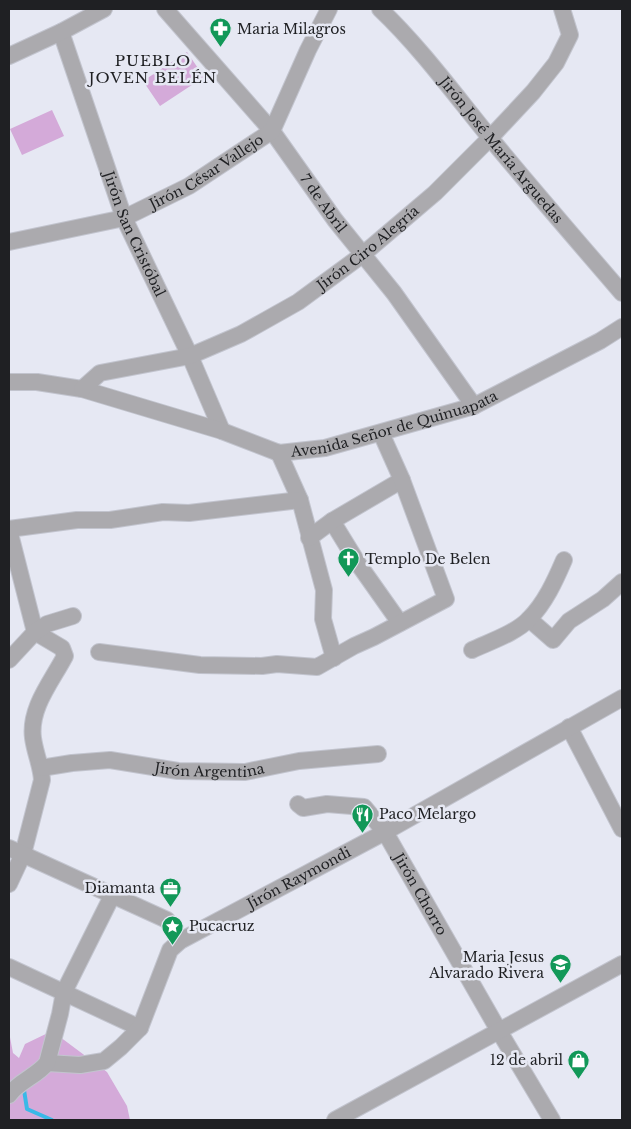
<svg xmlns="http://www.w3.org/2000/svg" width="631" height="1129" viewBox="0 0 631 1129" font-family="'Libre Baskerville',serif">
	<style>
		.green { fill: #d4aad9 }
		.lines { fill: none; stroke-linecap: round; stroke-linejoin: round }
		.stream { stroke: #3ab9e7; stroke-width: 4 }
		.minor-casing { stroke: #c2c4ce; stroke-width: 18 }
		.minor { stroke: #abaaae; stroke-width: 16 }
		.labels { text-anchor: middle; stroke-width: 5; stroke-linejoin: round; paint-order: stroke }
		.poi-label { font-size: 14px; fill: #1f2023; stroke: #e6e8f3; text-anchor: start }
		.street-label { font-size: 14px; fill: #1f2023; stroke: #e6e8f3 }
		.neighbourhood-label { font-size: 15px; letter-spacing: 1px; fill: #1f2023; stroke: #e6e8f3 }
	</style>
	<rect width="100%" height="100%" fill="#e6e8f3"/>
	<path class="green" d="M 187,52 L 204,77 L 160,106 L 143,81 Z
		M 52,110 L 64,136 L 22,155 L 10,129 Z
		M 52,1031 L 107,1072 L 127,1106 L 130,1120 L 9,1120 L 9,1032 L 13,1053 L 19,1058 L 25,1044 Z"/>
	<g class="lines">
		<path class="stream" d="M 21,1088 L 24,1090 L 27,1109 L 52,1120"/>
		<defs>
			<g id="minor">
				<path id="s1" d="M 165,9 L 272,131 L 335,220 L 394,293 L 474,406"/>
				<path id="s2" d="M 380,9 C 421,48 455,95 491,139 C 534,191 578,242 622,293"/>
				<path id="s3" d="M 61,32 L 124,218 L 190,356 L 222,431"/>
				<path d="M 9,56 L 61,32 L 104,9"/>
				<path id="s4" d="M 9,242 L 124,218 L 189,186 L 272,131 L 308,50 L 329,9"/>
				<path id="s5" d="M 9,382 L 37,382 L 82,389 L 222,431 L 279,453 L 325,448 L 474,406 L 600,341 L 622,327"/>
				<path id="s6" d="M 82,389 L 100,373 L 190,356 L 241,334 L 298,302 L 362,255 L 435,193 L 490,138 L 533,92 L 556,63 L 570,35 L 562,9"/>
				<path d="M 279,453 L 300,500 L 324,590 L 323,619 L 334,658"/>
				<path d="M 332,521 L 359,565 L 400,623"/>
				<path d="M 9,529 L 77,520 L 110,520 L 163,512 L 189,513 L 300,500"/>
				<path d="M 9,530 L 35,632 L 62,648 L 65,656 C 52,681 29,708 33,738 C 35,753 41,765 42,780 L 23,854 L 9,884"/>
				<path d="M 309,538 L 332,521 L 402,480"/>
				<path d="M 529,619 L 553,640 L 569,621 L 603,599 L 622,582"/>
				<path d="M 472,650 C 489,642 516,633 529,619 C 545,603 555,581 564,560"/>
				<path d="M 99,652 L 200,665 L 262,666 L 277,664 L 317,667 L 354,646 L 374,637 L 446,599 L 402,480 L 381,433"/>
				<path d="M 9,660 L 35,632 L 47,624 L 73,616"/>
				<path d="M 569,727 L 622,829"/>
				<path id="s7" d="M 41,768 L 72,763 L 110,760 L 178,771 L 245,772 L 299,761 L 378,754"/>
				<path id="s8" d="M 298,804 L 303,808 L 327,804 L 364,807 L 385,832 L 499,1031 L 552,1120"/>
				<path d="M 9,848 L 167,920 L 180,941"/>
				<path d="M 9,967 L 140,1028"/>
				<path id="s9" d="M 47,1063 L 80,1065 L 104,1061 L 121,1047 L 140,1028 L 170,950 L 180,941 L 385,832 L 622,698"/>
				<path d="M 9,1095 C 19,1081 37,1076 47,1063 L 60,1014 L 64,992 L 112,896"/>
				<path d="M 335,1120 L 622,964"/>
			</g>
		</defs>
		<use href="#minor" class="minor-casing"/>
		<use href="#minor" class="minor"/>
	</g>
	<defs>
		<symbol id="pharmacy-pin" viewBox="-11 -11 22 30"><path d="M0 17L-7.5 6A9.5 9.5 0 1 1 7.5 6Z" fill="#129858" stroke="#e6e8f3"/><path d="M-2-6h4v4h4v4h-4v4h-4v-4h-4v-4h4Z" fill="#fff"/></symbol>
		<symbol id="church-pin" viewBox="-11 -11 22 30"><path d="M0 17L-7.5 6A9.5 9.5 0 1 1 7.5 6Z" fill="#129858" stroke="#e6e8f3"/><path d="M-1.2-6h2.4v3.5h3.3v2.4h-3.3V6h-2.4V-.1h-3.3v-2.4h3.3Z" fill="#fff"/></symbol>
		<symbol id="restaurant-pin" viewBox="-11 -11 22 30"><path d="M0 17L-7.5 6A9.5 9.5 0 1 1 7.5 6Z" fill="#129858" stroke="#e6e8f3"/><path d="M-5-6h1v4h1v-4h1v4h1v-4h1v5L-1.5 .5V6h-2V.5L-5-1ZM5-6V6H3V1.5H1.5Q1.5-4 5-6Z" fill="#fff"/></symbol>
		<symbol id="office-pin" viewBox="-11 -11 22 30"><path d="M0 17L-7.5 6A9.5 9.5 0 1 1 7.5 6Z" fill="#129858" stroke="#e6e8f3"/><path d="M-6-3h4V-5.5h4V-3h4V5H-6ZM-1-4.5V-3h2v-1.5ZM-6 0V1H6V0Z" fill="#fff"/></symbol>
		<symbol id="sight-pin" viewBox="-11 -11 22 30"><path d="M0 17L-7.5 6A9.5 9.5 0 1 1 7.5 6Z" fill="#129858" stroke="#e6e8f3"/><path d="M0-6L1.8-2.2L6-1.7L2.9 1.2L3.7 5.4L0 3.3L-3.7 5.4L-2.9 1.2L-6-1.7L-1.8-2.2Z" fill="#fff"/></symbol>
		<symbol id="school-pin" viewBox="-11 -11 22 30"><path d="M0 17L-7.5 6A9.5 9.5 0 1 1 7.5 6Z" fill="#129858" stroke="#e6e8f3"/><path d="M0-5L7-2L0 1L-7-2ZM-4 1L0 2.5L4 1V4Q0 6-4 4Z" fill="#fff"/></symbol>
		<symbol id="shop-pin" viewBox="-11 -11 22 30"><path d="M0 17L-7.5 6A9.5 9.5 0 1 1 7.5 6Z" fill="#129858" stroke="#e6e8f3"/><path d="M-5-2.5h2.3a2.7 3.5 0 0 1 5.4 0H5L5.5 6h-11ZM-1.5-2.5h3a1.5 2.3 0 0 0-3 0Z" fill="#fff"/></symbol>
	</defs>
	<g fill-rule="evenodd">
		<use href="#pharmacy-pin" x="208" y="16" width="25" height="34"/>
		<use href="#church-pin" x="336" y="546" width="25" height="34"/>
		<use href="#restaurant-pin" x="350" y="802" width="25" height="34"/>
		<use href="#office-pin" x="158" y="876" width="25" height="34"/>
		<use href="#sight-pin" x="160" y="914" width="25" height="34"/>
		<use href="#school-pin" x="548" y="952" width="25" height="34"/>
		<use href="#shop-pin" x="566" y="1048" width="25" height="34"/>
	</g>
	<g class="labels">
		<g class="poi-label">
			<text x="237" y="34">Maria Milagros</text>
			<text x="365" y="564">Templo De Belen</text>
			<text x="379" y="819">Paco Melargo</text>
			<text x="155" y="893" text-anchor="end">Diamanta</text>
			<text x="189" y="931">Pucacruz</text>
			<text x="544" y="962" text-anchor="end">Maria Jesus<tspan x="544" dy="16">Alvarado Rivera</tspan></text>
			<text x="563" y="1065" text-anchor="end">12 de abril</text>
		</g>
		<g class="street-label">
			<text dy="5" stroke="none"><textPath href="#s2" startOffset="186">Jirón José María Arguedas</textPath></text>
			<text dy="5" stroke="none"><textPath href="#s4" startOffset="212">Jirón César Vallejo</textPath></text>
			<text dy="5" stroke="none"><textPath href="#s1" startOffset="251">7 de Abril</textPath></text>
			<text dy="5" stroke="none"><textPath href="#s3" startOffset="215">Jirón San Cristóbal</textPath></text>
			<text dy="5" stroke="none"><textPath href="#s6" startOffset="325">Jirón Ciro Alegría</textPath></text>
			<text dy="5" stroke="none"><textPath href="#s5" startOffset="400">Avenida Señor de Quinuapata</textPath></text>
			<text dy="5" stroke="none"><textPath href="#s7" startOffset="170">Jirón Argentina</textPath></text>
			<text dy="5" stroke="none"><textPath href="#s9" startOffset="338">Jirón Raymondi</textPath></text>
			<text dy="5" stroke="none"><textPath href="#s8" startOffset="172">Jirón Chorro</textPath></text>
		</g>
		<g class="neighbourhood-label">
			<text x="153" y="66">PUEBLO<tspan x="153" dy="17">JOVEN BELÉN</tspan></text>
		</g>
	</g>
	<rect width="631" height="1129" fill="none" stroke="#1f2023" stroke-width="20"/>
</svg>
